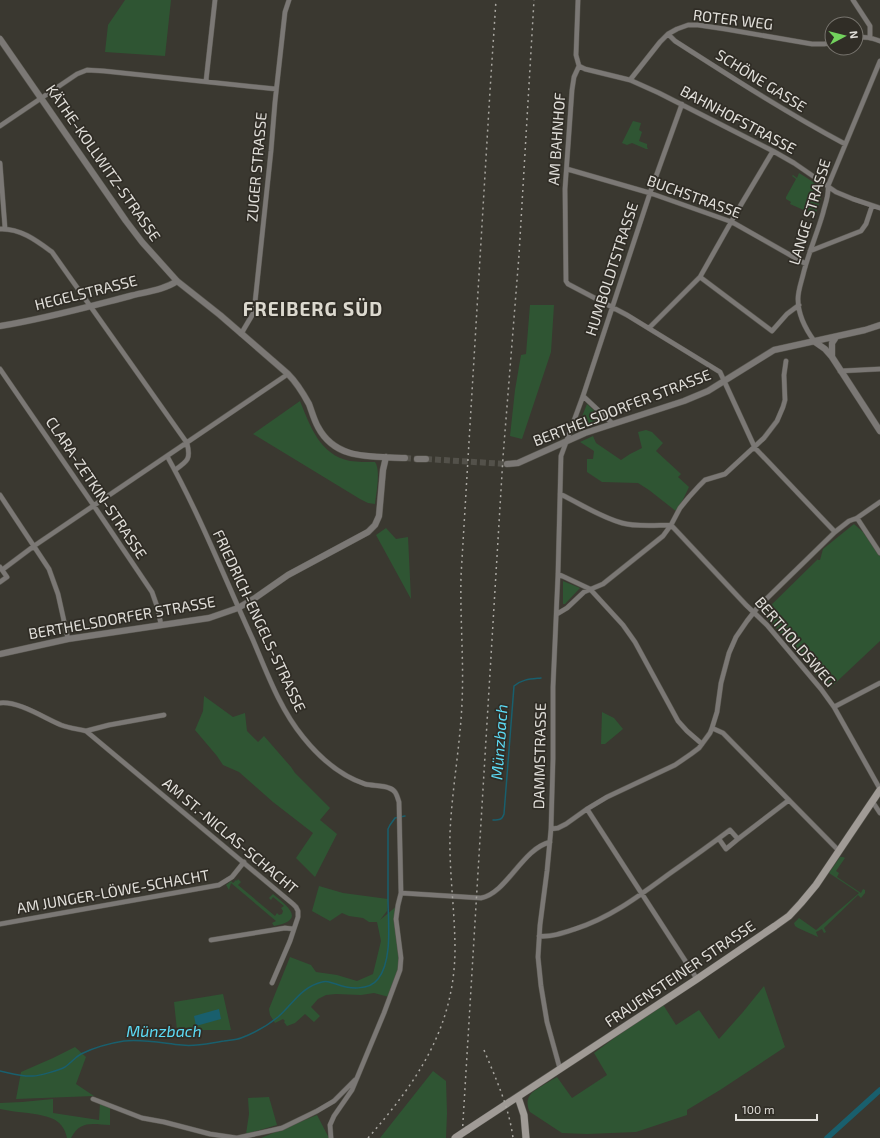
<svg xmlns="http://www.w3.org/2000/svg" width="880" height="1138" viewBox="0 0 880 1138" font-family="'Exo 2',sans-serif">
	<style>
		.green { fill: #2f5533 }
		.water { fill: #195f6d }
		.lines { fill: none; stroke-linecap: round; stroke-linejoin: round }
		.stream { stroke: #195f6d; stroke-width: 1.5 }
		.canal { stroke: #195f6d; stroke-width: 5.5 }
		.tertiary-tunnel { stroke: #53514a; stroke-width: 6; stroke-dasharray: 6 3; stroke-linecap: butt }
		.minor-casing { stroke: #58564f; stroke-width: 5.5 }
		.tertiary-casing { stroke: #58564f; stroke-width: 7 }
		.secondary-casing { stroke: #58564f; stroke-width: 8 }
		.minor { stroke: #7b7875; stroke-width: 4.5 }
		.tertiary { stroke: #7b7875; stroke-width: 6 }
		.secondary { stroke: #a09b96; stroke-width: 7 }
		.rail { stroke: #a9a7a1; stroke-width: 1.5; stroke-dasharray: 2 4; stroke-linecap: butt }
		.secondary-bridge-casing { stroke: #58564f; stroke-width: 8; stroke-linecap: butt }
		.secondary-bridge { stroke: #a09b96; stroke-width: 7 }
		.labels { text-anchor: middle; stroke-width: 3.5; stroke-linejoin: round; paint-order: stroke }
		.street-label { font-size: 15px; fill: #e1dfda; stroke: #302d26 }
		.water-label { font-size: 16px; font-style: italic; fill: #5cdbf5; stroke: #302d26 }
		.district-label { font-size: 19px; font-weight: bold; letter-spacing: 1px; fill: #dcd9cf; stroke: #302d26 }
	</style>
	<rect width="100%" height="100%" fill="#3a3830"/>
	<path class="green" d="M 125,0 L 171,0 L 165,56 L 105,52 L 108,25 Z
		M 633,121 L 641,123 L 639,130 L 642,132 L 639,141 L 647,144 L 647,147 L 648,149 L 646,149 L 632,143 L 627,145 L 622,143 Z
		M 799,173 C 823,188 826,188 815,215 L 790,204 L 791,202 L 786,199 L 786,197 L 796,179 L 792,176 L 793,175 L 797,178 Z
		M 530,305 L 554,305 L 551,352 L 522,439 L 510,436 L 515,390 L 521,355 L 526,354 Z
		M 300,401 C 310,426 320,455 350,461 C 358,462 366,462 375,462 C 381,470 376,494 375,504 L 368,503 L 360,499 L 253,434 Z
		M 587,404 L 604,420 L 577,429 Z
		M 646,430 L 652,432 L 663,443 L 656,451 L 681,474 L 678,477 L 689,487 L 677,512 L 649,490 L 638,483 L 602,482 L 587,472 L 587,459 L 593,459 L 594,451 L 580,442 L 593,436 L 596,443 L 621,460 L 630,454 L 642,448 L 638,432 Z
		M 854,524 L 863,532 L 880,556 L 880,641 L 829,689 L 763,613 L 818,559 L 818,560 L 820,560 L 823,549 Z
		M 386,528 L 396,539 L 408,537 L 411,599 L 376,535 Z
		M 563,581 L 580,588 L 565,604 L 563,604 Z
		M 204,696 L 233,717 L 245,713 L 247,731 L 258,742 L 264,736 L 291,767 L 295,773 L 330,808 L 320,820 L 337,834 L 315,877 L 296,858 L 313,833 L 273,802 L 239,772 L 223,765 L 217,756 L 195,730 L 203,711 Z
		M 602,712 L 614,718 L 623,729 L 605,744 L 601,744 Z
		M 840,857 L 843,857 L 845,858 L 836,871 L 839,873 L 837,877 L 861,893 L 863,889 L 865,890 L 865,893 L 861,898 L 858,895 L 824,928 L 826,932 L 824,933 L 822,929 L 816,932 L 818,937 L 798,928 L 795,926 L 794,923 L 799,918 L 816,930 L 859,893 L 829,873 Z
		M 238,879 L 241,882 L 238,885 L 275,916 L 277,913 L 279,915 L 282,914 L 283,911 L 281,908 L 284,906 L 273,897 L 271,900 L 269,898 L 273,894 C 287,906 307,920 274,926 L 272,923 L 276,921 L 231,883 L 229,890 L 226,885 L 231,881 L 233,883 L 236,880 L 237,881 Z
		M 319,886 L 343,893 L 388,899 L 387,911 L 380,920 L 398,905 L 396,919 L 400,970 L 389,997 L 374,993 L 361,995 L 336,994 L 326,995 L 318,999 L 311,1007 L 320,1016 L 314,1022 L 305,1014 L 295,1023 L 287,1026 L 284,1022 L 285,1021 L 283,1019 L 275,1023 L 270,1015 L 269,1009 L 290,957 L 311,965 L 316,972 L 337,975 L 357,981 L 373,974 L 381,941 L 377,922 L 369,922 L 363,918 L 349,916 L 342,913 L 330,921 L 312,911 Z
		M 764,986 L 785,1047 L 720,1090 L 687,1110 L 687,1115 L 636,1132 L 587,1134 L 562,1133 L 530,1112 C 527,1107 526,1099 531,1094 C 534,1090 552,1080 557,1077 L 572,1098 L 607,1075 L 594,1053 L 662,1003 L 676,1025 L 699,1010 L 719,1039 L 743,1012 Z
		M 223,994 L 231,1030 L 177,1030 L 174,1002 Z
		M 75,1047 L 86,1057 L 76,1084 L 94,1096 L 16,1099 L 21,1072 L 53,1058 Z
		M 433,1071 L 446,1081 L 447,1113 L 446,1138 L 380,1138 Z
		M 269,1097 L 277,1125 L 246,1134 L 249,1114 L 248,1098 Z
		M 53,1099 L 53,1113 L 99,1120 L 100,1103 L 110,1107 L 110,1125 C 92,1124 80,1120 71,1138 L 67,1138 C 63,1117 46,1116 28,1113 C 19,1112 9,1111 0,1109 L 0,1103 L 22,1102 Z
		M 317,1115 L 329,1138 L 261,1138 Z"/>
	<path class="water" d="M 219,1009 L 221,1019 L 196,1026 L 194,1016 Z"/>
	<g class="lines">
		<path class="stream" d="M 493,820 C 499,820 502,820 504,814 L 514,686 C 522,679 531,679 541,678
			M 0,1071 C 10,1073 22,1077 33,1076 C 39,1076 60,1070 65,1067 C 71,1063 74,1058 81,1054 C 93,1048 111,1043 124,1041 C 144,1039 162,1043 182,1045 C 195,1047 210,1043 224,1041 C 229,1040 236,1040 241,1038 C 254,1033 267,1026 278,1017 C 293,1004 301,987 322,982 C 327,980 331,983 336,984 C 349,989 369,991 378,979 C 393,960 388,921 388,899 C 388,876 388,853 388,829 L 390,825 L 395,818 L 405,816"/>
		<path class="canal" d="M 827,1138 L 880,1090"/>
		<path class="tertiary-tunnel" d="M 405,458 L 417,459
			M 426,459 L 507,464"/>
		<defs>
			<path id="minor" d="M 578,0 L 576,55 L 579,66 L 574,77 L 572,90 L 565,189 L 566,281 L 568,284 L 627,315 L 720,372 L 755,448 L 835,532
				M 853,0 L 870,26 L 870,37
				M 668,34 L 675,41 C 731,77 787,113 845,144
				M 856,38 C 865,36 871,38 880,41
				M 579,66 L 585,69 L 630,80 L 659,93 L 773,151 L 794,163 L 836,192 L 853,199 L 880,208
				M 630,80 L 660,42 L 668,34 L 677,29 L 688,25 L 698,25 L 725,29 L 812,44 L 824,44 L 832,43
				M 206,81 L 215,0
				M 0,126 L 77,74 L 87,70 L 104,71 L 276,89
				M 0,163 L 5,228
				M 567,169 L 650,193 L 732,222 L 806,264
				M 0,229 C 20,228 37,241 52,252 L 187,443 C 191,459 188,461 175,470
				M 810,251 L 861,231 L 866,224 L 872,206
				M 700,277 L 772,331 L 787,314 L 799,305
				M 649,328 L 700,277 L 739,208 L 773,151
				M 241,334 L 254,312 L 271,151 L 275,102 L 285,12 L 289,0
				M 815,342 C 806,330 798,314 798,299 C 798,291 801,283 803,275 C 808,254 817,234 823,213 C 825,204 829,196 828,186 L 880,61
				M 0,369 L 94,506 L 152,592 L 158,609 L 161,625
				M 840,371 L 880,369
				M 583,396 L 613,424
				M 167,456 C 200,515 225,579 253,640 C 267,673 280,709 303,737 C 319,757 341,776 365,784 C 373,786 382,785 389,788 C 396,790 397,796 399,802 L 401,893 L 398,905 L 396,919 L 401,958 L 400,970 L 384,1013 L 352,1090 L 334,1116 L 330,1125 L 331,1138
				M 560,494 C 581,504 600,517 622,523 C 635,527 657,525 671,525
				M 0,495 L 49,569 L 58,594 L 68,639
				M 857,518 L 880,553
				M 671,525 L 746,605 L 767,625 L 821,689 L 834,707 L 880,789
				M 0,567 L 7,577 L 0,582
				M 2,570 L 34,546 L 288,374
				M 558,574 L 590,589 L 623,625 L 635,642 L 678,721 L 687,731 L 702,744
				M 557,614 L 567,608 L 584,592 L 603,584 L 663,536 L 671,525 L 680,508 L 689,497 L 699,486 L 705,480 L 725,474 L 764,438 L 777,421 L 783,407 L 785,400 L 784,375 L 786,361
				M 0,703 C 19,701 44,718 61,725 C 69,728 78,729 86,731 L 293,904 L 296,907 L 298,911 L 298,917 L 290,941 L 272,983
				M 834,707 L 880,683
				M 712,728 L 723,733 L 839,851
				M 86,731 L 109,725 L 164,715
				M 872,801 L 880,813
				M 587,809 L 697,979
				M 551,829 L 558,828 L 566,824 L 587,809 L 607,797 L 675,765 L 691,754 L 699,748 L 710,733 L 712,728 L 717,712 L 721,683 L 729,653 L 736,637 L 747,621 L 758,607 L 835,532 L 849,521 L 857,518 L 880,502
				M 719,839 L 726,849 L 738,839
				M 401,893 L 481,898 C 507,893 522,849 550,842
				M 0,924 L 219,885 L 232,877 L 244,862
				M 539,936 C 552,937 563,933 575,929 C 610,918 639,896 669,874 C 689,860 710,845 730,830 L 738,839 L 789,800
				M 211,940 L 285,928 L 294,929
				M 560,1069 L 547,1022 L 541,986 L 538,957 L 540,925 L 547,871 L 551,829 L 553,759 L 553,687 L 558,574 L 561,456 L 583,396 L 650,193 L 682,104
				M 93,1099 L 142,1118 L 164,1122 L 210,1134 L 237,1138 L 269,1131 L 282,1128 L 317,1111 L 334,1101 L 355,1080"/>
			<path id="tertiary" d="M 0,39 L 126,221 L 142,242 L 177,281 L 220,315 L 288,374 C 297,383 303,393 309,404 C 312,412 314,420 318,427 C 336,461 372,456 405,458
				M 0,326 C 44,319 87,307 130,296 C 145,292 164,290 177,281
				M 815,342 L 825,349 L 832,357 L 880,431
				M 832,357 L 832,343 L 836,337
				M 417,459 L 426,459
				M 507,464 L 518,463 L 585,433 L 684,401 L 708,391 L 774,350 L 865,330 L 880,325
				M 0,654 L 68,639 L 209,618 L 238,608 L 255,598 L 288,575 L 368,532 L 375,525 L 379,516 L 383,470 L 386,457"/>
			<path id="secondary" d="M 518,1097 L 524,1115 L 526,1138
				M 467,1130 L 697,979 L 775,926 L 789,916 L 801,903 L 816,885 L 880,790"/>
		</defs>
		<use href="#minor" class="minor-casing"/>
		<use href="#tertiary" class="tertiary-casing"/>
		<use href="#secondary" class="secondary-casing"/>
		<use href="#minor" class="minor"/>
		<use href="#tertiary" class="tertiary"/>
		<use href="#secondary" class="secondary"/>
		<path class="rail" d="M 484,1050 C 496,1079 509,1107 513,1138
			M 368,1138 C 417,1082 454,1028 455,951 C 455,911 449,872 450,833 C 452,789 460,747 462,703 C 464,661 460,619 461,576 L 490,91 L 496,0
			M 462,1138 L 503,457 L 519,255 L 534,0"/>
		<defs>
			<path id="secondary-bridge" d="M 455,1138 L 467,1130"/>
		</defs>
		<use href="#secondary-bridge" class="secondary-bridge-casing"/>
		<use href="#secondary-bridge" class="secondary-bridge"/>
	</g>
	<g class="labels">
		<g class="street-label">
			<text transform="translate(733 20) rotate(7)" y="5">ROTER WEG</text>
			<text transform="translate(761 81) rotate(32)" y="5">SCHÖNE GASSE</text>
			<text transform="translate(738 120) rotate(28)" y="5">BAHNHOFSTRASSE</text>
			<text transform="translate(557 139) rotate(-86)" y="5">AM BAHNHOF</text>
			<text transform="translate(103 163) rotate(55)" y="5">KÄTHE-KOLLWITZ-STRASSE</text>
			<text transform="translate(257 167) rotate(-85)" y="5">ZUGER STRASSE</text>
			<text transform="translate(694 197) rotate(20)" y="5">BUCHSTRASSE</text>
			<text transform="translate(810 212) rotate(-73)" y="5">LANGE STRASSE</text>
			<text transform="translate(612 269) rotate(-72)" y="5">HUMBOLDTSTRASSE</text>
			<text transform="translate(86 293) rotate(-14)" y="5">HEGELSTRASSE</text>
			<text transform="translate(622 408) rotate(-21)" y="5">BERTHELSDORFER STRASSE</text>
			<text transform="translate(96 488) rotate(56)" y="5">CLARA-ZETKIN-STRASSE</text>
			<text transform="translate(122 618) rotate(-10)" y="5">BERTHELSDORFER STRASSE</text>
			<text transform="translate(259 621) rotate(65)" y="5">FRIEDRICH-ENGELS-STRASSE</text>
			<text transform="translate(795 642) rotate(49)" y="5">BERTHOLDSWEG</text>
			<text transform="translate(540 756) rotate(-89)" y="5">DAMMSTRASSE</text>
			<text transform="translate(230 836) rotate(40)" y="5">AM ST.-NICLAS-SCHACHT</text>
			<text transform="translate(113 892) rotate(-10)" y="5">AM JUNGER-LÖWE-SCHACHT</text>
			<text transform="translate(680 974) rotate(-34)" y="5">FRAUENSTEINER STRASSE</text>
		</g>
		<g class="water-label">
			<text transform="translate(499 742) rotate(-86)" y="6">Münzbach</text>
			<text x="164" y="1037">Münzbach</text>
		</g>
		<g class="district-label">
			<text x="313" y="316">FREIBERG SÜD</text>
		</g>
	</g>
	<g transform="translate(844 36) rotate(83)"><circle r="19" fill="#302d26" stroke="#77746e"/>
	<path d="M0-3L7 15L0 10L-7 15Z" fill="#72d25d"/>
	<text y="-6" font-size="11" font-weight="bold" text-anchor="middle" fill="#e1dfda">N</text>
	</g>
	<path d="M736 1114v6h81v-6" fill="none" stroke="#e1dfda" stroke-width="2"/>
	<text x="742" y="1114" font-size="12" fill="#e1dfda" stroke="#302d26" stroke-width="3" paint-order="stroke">100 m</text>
</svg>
